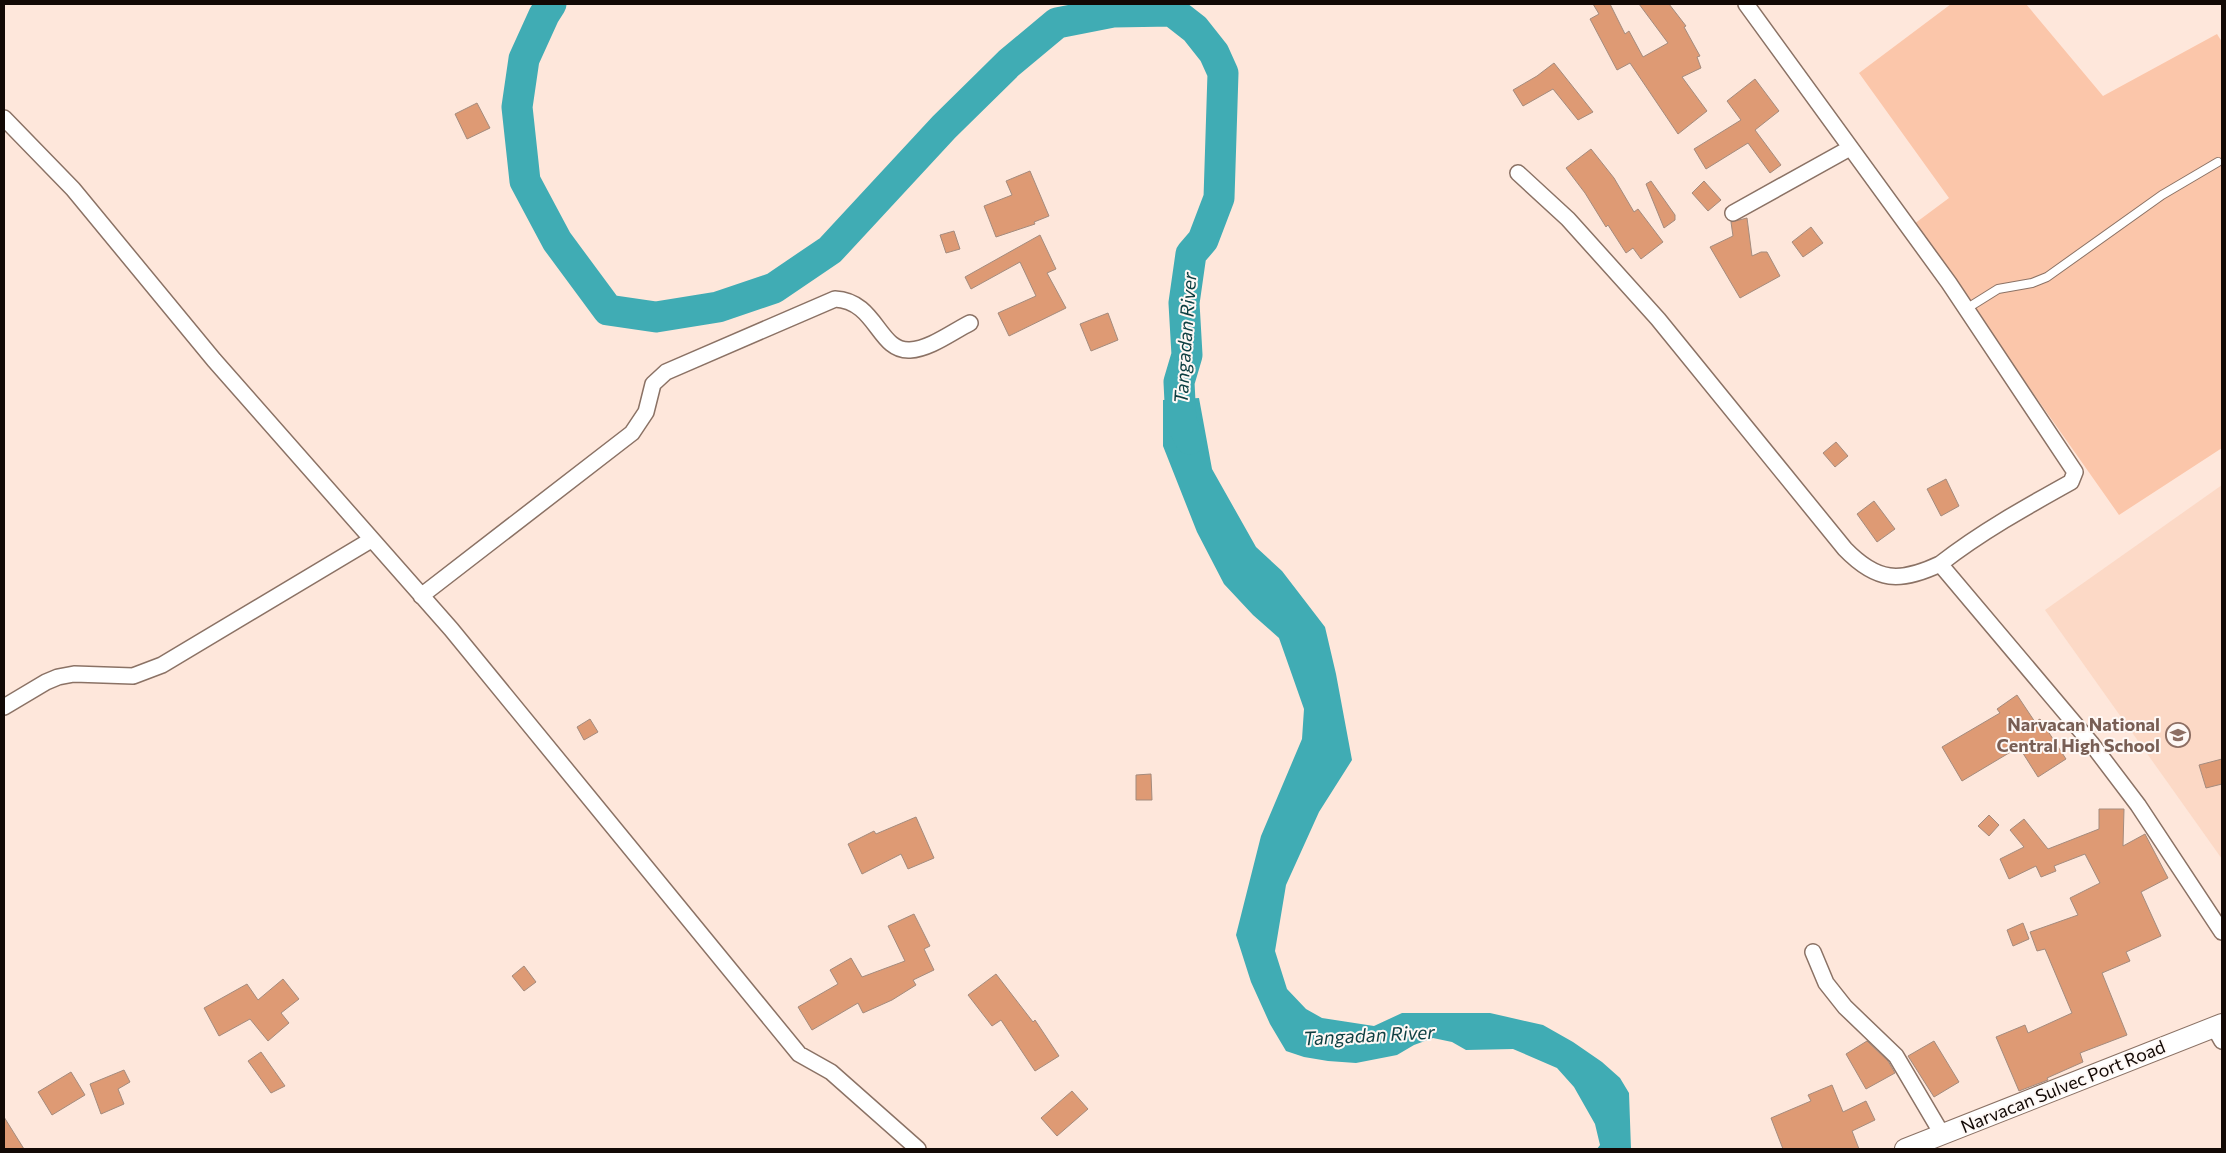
<svg xmlns="http://www.w3.org/2000/svg" width="2226" height="1153" viewBox="0 0 2226 1153" font-family="Commissioner,sans-serif">
	<style>
		.built { fill: #fcd9c6 }
		.green { fill: #fbc6aa }
		.water { fill: #40acb4 }
		.lines { fill: none; stroke-linecap: round; stroke-linejoin: round }
		.river { stroke: #40acb4; stroke-width: 31 }
		.building { fill: #de9a74; stroke: #a48b7d }
		.lane-casing { stroke: #8b7265; stroke-width: 10 }
		.street-casing { stroke: #8b7265; stroke-width: 18 }
		.secondary-casing { stroke: #8b7265; stroke-width: 22 }
		.lane { stroke: #fff; stroke-width: 8 }
		.street { stroke: #fff; stroke-width: 15 }
		.secondary { stroke: #fff; stroke-width: 20 }
		.labels { text-anchor: middle; stroke-width: 4; stroke-linejoin: round; paint-order: stroke }
		.education-label { font-size: 18px; font-weight: bold; fill: #785e54; stroke: #fef8f5; text-anchor: end }
		.street-label { font-size: 18px; fill: #120905; stroke: #fef8f5 }
		.water-label { font-size: 19px; font-style: italic; fill: #0d3f42; stroke: #fef8f5 }
	</style>
	<rect width="100%" height="100%" fill="#fee7db"/>
	<path class="built" d="M 2222,485 L 2222,859 L 2045,610 Z"/>
	<path class="green" d="M 1951,4 L 2026,4 L 2103,96 L 2217,34 L 2222,42 L 2222,448 L 2119,515 L 1914,224 L 1949,198 L 1859,73 Z"/>
	<path class="water" d="M 1199,398 L 1212,469 L 1256,547 L 1282,571 L 1325,627 L 1336,674 L 1352,760 L 1319,812 L 1286,885 L 1275,951 L 1287,989 L 1306,1009 L 1322,1018 L 1374,1026 L 1402,1013 L 1490,1013 L 1543,1025 L 1573,1042 L 1602,1062 L 1620,1078 L 1629,1093 L 1631,1149 L 1597,1149 L 1600,1145 L 1595,1124 L 1574,1087 L 1557,1068 L 1513,1049 L 1466,1050 L 1452,1042 L 1433,1038 L 1414,1045 L 1397,1055 L 1356,1063 L 1328,1061 L 1304,1057 L 1286,1051 L 1270,1024 L 1251,982 L 1236,935 L 1261,836 L 1302,739 L 1304,709 L 1279,638 L 1253,615 L 1224,584 L 1197,532 L 1163,446 L 1163,400 Z"/>
	<g class="lines">
		<path class="river" d="M 551,4 L 544,15 L 524,59 L 517,107 L 525,181 L 557,241 L 608,310 L 656,317 L 718,307 L 774,288 L 830,250 L 944,127 L 1009,63 L 1057,23 L 1113,12 L 1172,11 L 1195,29 L 1214,53 L 1223,73 L 1219,198 L 1203,240 L 1191,254 L 1184,303 L 1187,355 L 1179,382 L 1181,422 L 1190,439"/>
	</g>
	<path class="building" d="M 1593,4 L 1610,4 L 1625,34 L 1629,31 L 1643,57 L 1668,43 L 1639,4 L 1669,4 L 1686,26 L 1684,27 L 1700,56 L 1697,57 L 1701,68 L 1682,77 L 1707,111 L 1678,134 L 1630,63 L 1617,70 L 1590,19 L 1599,14 Z
		M 1554,63 L 1593,112 L 1578,120 L 1553,89 L 1523,106 L 1513,90 L 1537,76 Z
		M 1755,79 L 1779,111 L 1755,130 L 1781,165 L 1770,173 L 1748,143 L 1706,169 L 1694,149 L 1741,120 L 1727,101 Z
		M 477,103 L 490,128 L 467,139 L 455,114 Z
		M 1591,149 L 1614,178 L 1634,212 L 1638,209 L 1663,242 L 1641,259 L 1633,248 L 1626,253 L 1608,225 L 1606,227 L 1585,193 L 1566,168 Z
		M 1030,171 L 1049,216 L 1034,222 L 1035,224 L 996,237 L 984,206 L 1012,195 L 1006,181 Z
		M 1651,181 L 1675,215 L 1675,220 L 1664,228 L 1646,184 Z
		M 1704,181 L 1721,200 L 1708,211 L 1692,193 Z
		M 1747,218 L 1752,256 L 1761,252 L 1767,252 L 1780,276 L 1740,298 L 1710,247 L 1733,236 L 1731,222 Z
		M 1811,227 L 1823,243 L 1803,257 L 1792,242 Z
		M 954,231 L 960,249 L 946,253 L 940,235 Z
		M 1040,235 L 1056,269 L 1047,273 L 1066,308 L 1009,336 L 998,313 L 1036,296 L 1020,262 L 971,289 L 965,277 Z
		M 1108,313 L 1118,340 L 1091,351 L 1080,324 Z
		M 1836,442 L 1848,456 L 1835,467 L 1823,453 Z
		M 1946,479 L 1959,506 L 1941,516 L 1927,489 Z
		M 1874,501 L 1895,529 L 1877,542 L 1857,514 Z
		M 2017,695 L 2035,722 L 2040,719 L 2066,759 L 2038,777 L 2019,747 L 1962,781 L 1942,747 L 2000,713 L 1997,709 Z
		M 590,719 L 598,732 L 584,740 L 577,727 Z
		M 2222,759 L 2222,784 L 2206,788 L 2199,765 Z
		M 1151,774 L 1152,800 L 1136,800 L 1136,775 Z
		M 2099,809 L 2124,809 L 2123,846 L 2145,834 L 2168,878 L 2141,892 L 2161,936 L 2126,952 L 2130,961 L 2102,973 L 2127,1035 L 2080,1053 L 2083,1062 L 2047,1078 L 2048,1080 L 2019,1091 L 1996,1037 L 2025,1025 L 2028,1033 L 2072,1013 L 2045,949 L 2037,951 L 2030,932 L 2078,915 L 2070,898 L 2100,883 L 2085,854 L 2054,866 L 2056,871 L 2041,877 L 2036,866 L 2009,879 L 2000,859 L 2024,847 L 2010,830 L 2024,819 L 2048,849 L 2099,829 Z
		M 1989,815 L 1999,825 L 1989,836 L 1978,826 Z
		M 916,817 L 934,858 L 908,869 L 901,854 L 862,874 L 848,844 L 874,831 L 876,834 Z
		M 914,914 L 930,946 L 924,949 L 934,970 L 913,980 L 916,985 L 892,1000 L 863,1013 L 858,1003 L 812,1030 L 798,1007 L 838,984 L 830,970 L 851,958 L 862,977 L 905,961 L 888,926 Z
		M 2023,923 L 2029,939 L 2013,946 L 2007,930 Z
		M 524,966 L 536,982 L 524,991 L 512,976 Z
		M 996,974 L 1033,1022 L 1035,1020 L 1059,1056 L 1035,1071 L 1001,1020 L 992,1026 L 968,995 Z
		M 283,979 L 299,999 L 281,1013 L 289,1023 L 268,1041 L 250,1019 L 219,1036 L 204,1008 L 247,984 L 258,1000 Z
		M 1867,1041 L 1888,1061 L 1895,1073 L 1866,1089 L 1846,1054 Z
		M 1934,1041 L 1959,1082 L 1934,1097 L 1908,1056 Z
		M 261,1052 L 285,1086 L 271,1093 L 248,1061 Z
		M 124,1070 L 130,1082 L 118,1089 L 124,1104 L 101,1114 L 90,1084 Z
		M 71,1072 L 85,1095 L 52,1115 L 38,1092 Z
		M 1832,1085 L 1843,1112 L 1866,1101 L 1875,1120 L 1852,1131 L 1859,1149 L 1783,1149 L 1771,1118 L 1811,1101 L 1808,1095 Z
		M 1072,1091 L 1088,1109 L 1057,1136 L 1041,1118 Z
		M 4,1117 L 24,1149 L 4,1149 Z"/>
	<g class="lines">
		<defs>
			<path id="lane" d="M 1966,309 L 1998,289 L 2032,283 L 2047,277 L 2162,195 L 2218,162"/>
			<path id="street" d="M 1746,4 L 1949,283 L 2075,472 L 2071,482 C 2026,507 1981,532 1940,564 L 2091,743 L 2138,805 L 2222,932
				M 4,118 L 73,189 L 214,360 L 451,629 L 799,1054 L 831,1072 L 918,1149
				M 1518,173 L 1568,219 L 1658,319 L 1845,549 C 1877,582 1900,583 1940,564
				M 1733,213 L 1850,148
				M 421,596 L 632,433 L 646,412 L 653,384 L 666,372 L 835,299 C 877,301 878,352 910,350 C 930,349 952,332 970,323
				M 4,707 L 46,682 L 58,677 L 74,674 L 133,676 L 162,665 L 371,540
				M 1813,952 L 1826,983 L 1845,1007 L 1896,1056 L 1942,1134
				M 2214,1027 L 2222,1041"/>
			<path id="secondary" d="M 1905,1149 L 2222,1024"/>
		</defs>
		<use href="#lane" class="lane-casing"/>
		<use href="#street" class="street-casing"/>
		<use href="#secondary" class="secondary-casing"/>
		<use href="#lane" class="lane"/>
		<use href="#street" class="street"/>
		<use href="#secondary" class="secondary"/>
	</g>
	<defs>
		<symbol id="school-ring" viewBox="-11 -11 22 22"><circle r="9.5" fill="#fef8f5" stroke="#8d6e63" stroke-width="1.5"/><path d="M0-5L7-2L0 1L-7-2ZM-4 1L0 2.5L4 1V4Q0 6-4 4Z" fill="#8d6e63"/></symbol>
	</defs>
	<g fill-rule="evenodd">
		<use href="#school-ring" x="2164" y="721" width="28" height="28"/>
	</g>
	<g class="labels">
		<g class="education-label">
			<text x="2160" y="731">Narvacan National<tspan x="2160" dy="21">Central High School</tspan></text>
		</g>
		<g class="street-label">
			<text transform="translate(2063 1087) rotate(-22)" y="6">Narvacan Sulvec Port Road</text>
		</g>
		<g class="water-label">
			<text transform="translate(1185 338) rotate(-86)" y="7">Tangadan River</text>
			<text transform="translate(1369 1035) rotate(-3)" y="7">Tangadan River</text>
		</g>
	</g>
	<rect width="2226" height="1153" fill="none" stroke="#120905" stroke-width="10"/>
</svg>
